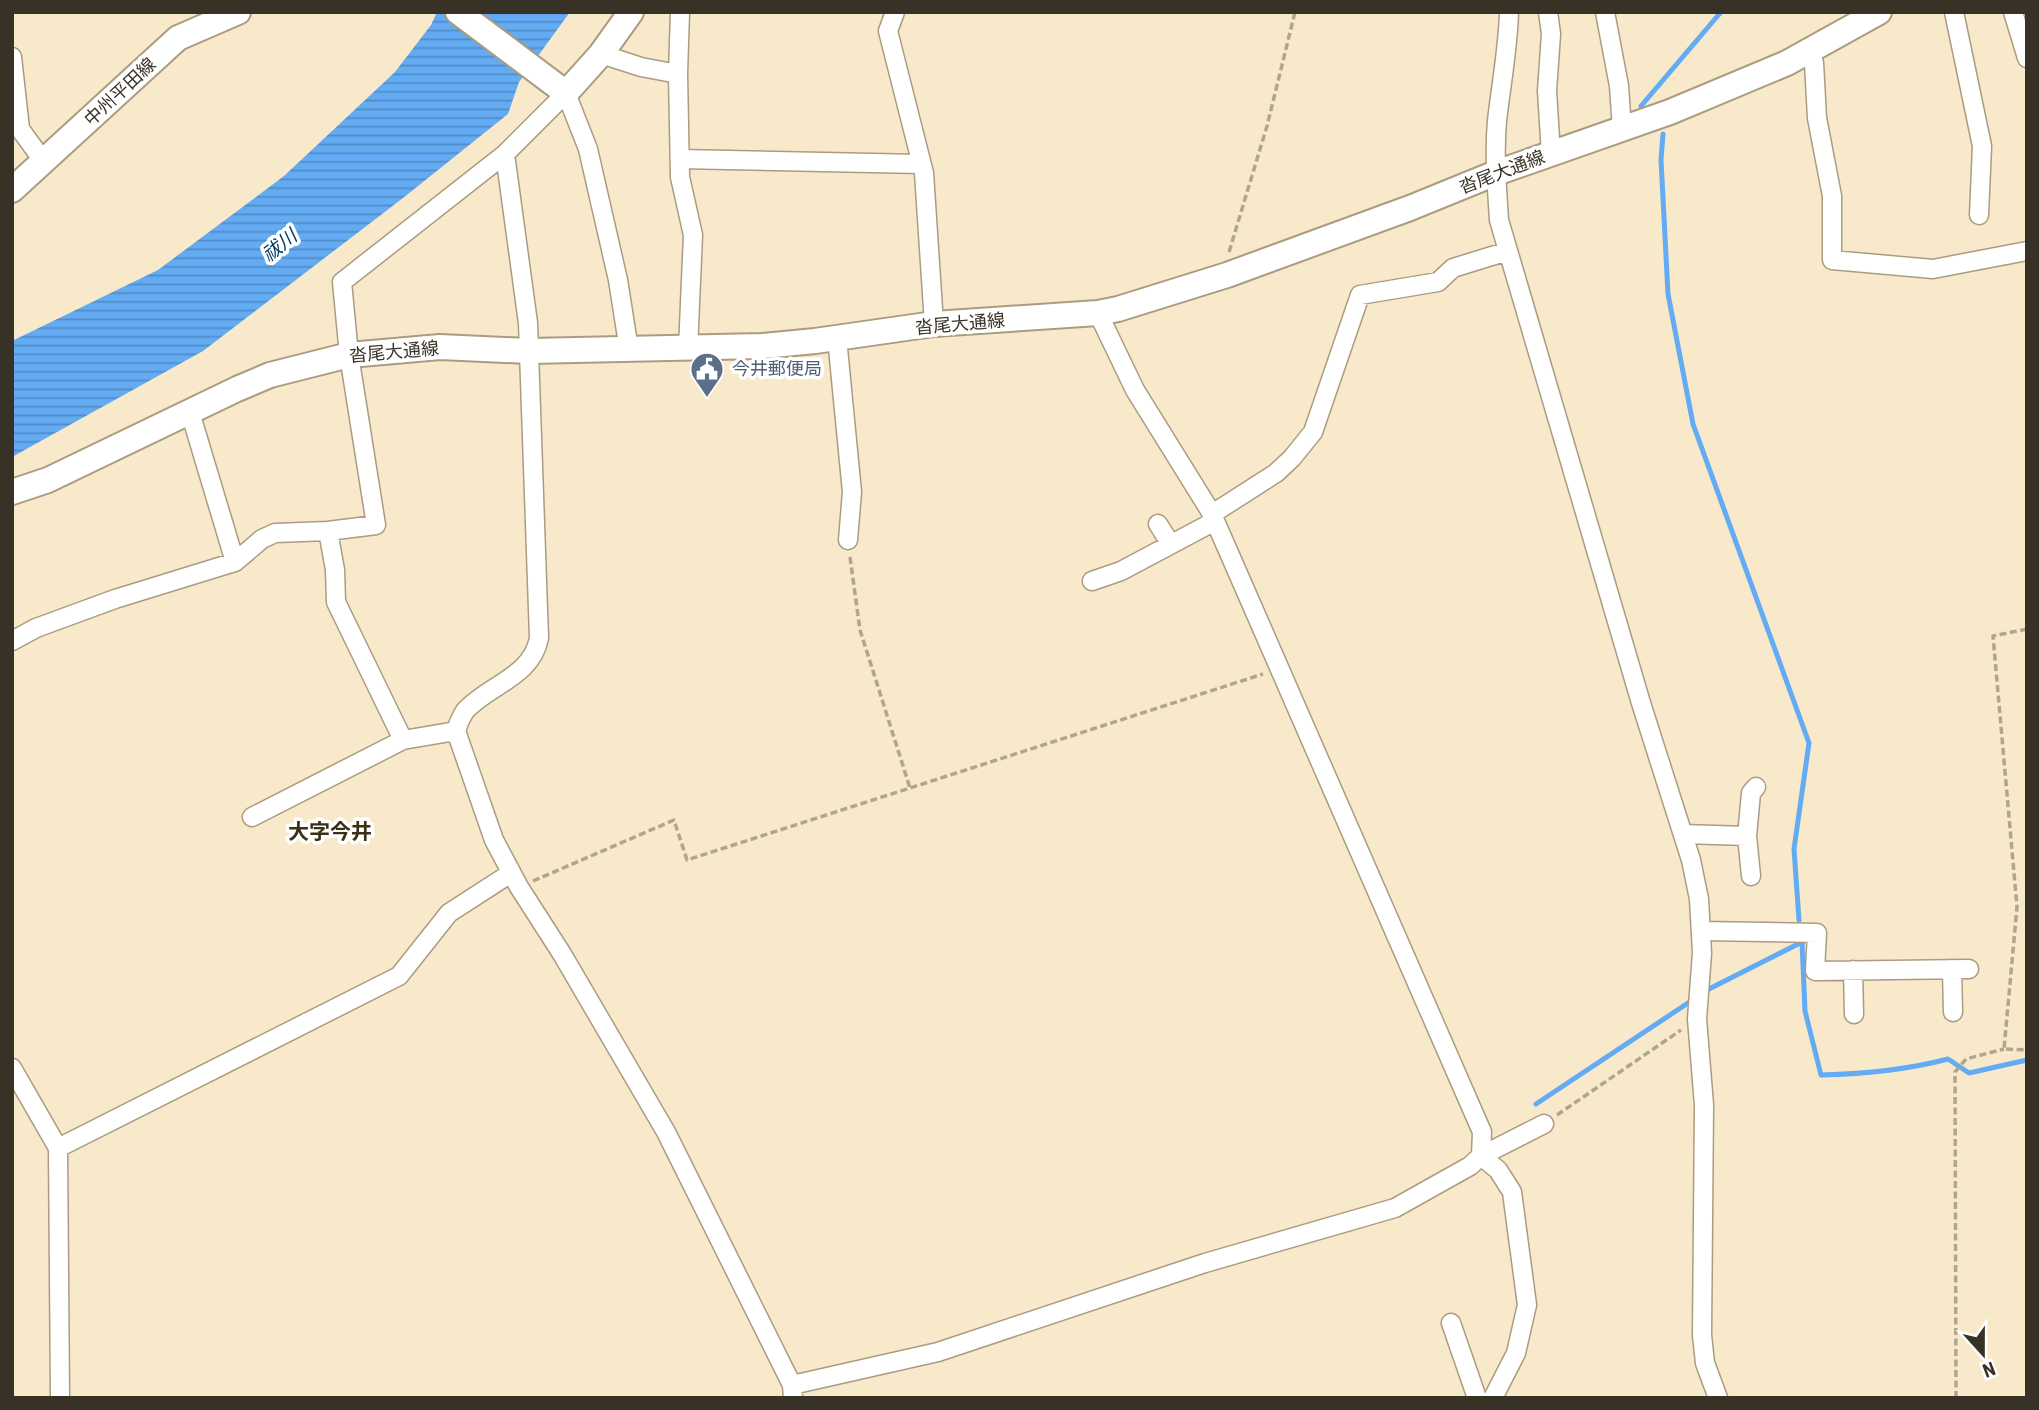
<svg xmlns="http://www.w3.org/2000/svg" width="2039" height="1410" viewBox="0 0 2039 1410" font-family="'Roboto Condensed','Noto Sans JP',sans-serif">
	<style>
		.water { fill: url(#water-rules) }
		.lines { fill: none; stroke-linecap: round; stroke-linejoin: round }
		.stream { stroke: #63abf3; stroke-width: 5 }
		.minor-casing { stroke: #ab9c80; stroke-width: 21 }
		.secondary-casing { stroke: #ab9c80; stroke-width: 28 }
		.path { stroke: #b0a58d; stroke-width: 3.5; stroke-dasharray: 7 3.5; stroke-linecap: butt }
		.minor { stroke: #fff; stroke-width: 18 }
		.secondary { stroke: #fff; stroke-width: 24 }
		.labels { text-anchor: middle; stroke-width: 7; stroke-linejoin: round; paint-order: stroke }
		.street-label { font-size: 18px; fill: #383226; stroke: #fff }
		.service-label { font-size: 18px; fill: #4e5e75; stroke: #fff; text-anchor: start }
		.water-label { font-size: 19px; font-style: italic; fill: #013966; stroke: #fff }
		.quarter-label { font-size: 21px; font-weight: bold; fill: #3b2f16; stroke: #fff }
	</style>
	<defs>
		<pattern id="water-rules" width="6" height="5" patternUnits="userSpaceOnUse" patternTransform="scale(1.75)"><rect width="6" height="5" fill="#63abf3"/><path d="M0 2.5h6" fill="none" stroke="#538cc5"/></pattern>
	</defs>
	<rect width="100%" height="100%" fill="#f8e9cb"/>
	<path class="water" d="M 437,12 L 570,12 L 519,82 L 508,114 L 403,198 L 203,351 L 12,457 L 12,341 L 158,270 L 284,176 L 395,72 L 431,25 Z"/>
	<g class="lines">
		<path class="stream" d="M 1641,106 L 1721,12
			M 1663,134 L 1661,160 L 1668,294 L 1693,424 L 1809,743 L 1794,849 L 1799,920
			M 1705,991 L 1802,942 L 1805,1011 L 1821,1075 C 1865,1074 1906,1070 1948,1059 L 1969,1073 L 2027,1060
			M 1536,1104 L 1694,999"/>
		<defs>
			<path id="minor" d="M 680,12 L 678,74 L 680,177 L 693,235 L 688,349
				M 895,12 L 888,31 L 924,173 L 934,324
				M 1509,12 C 1508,49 1501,85 1497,121 C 1494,154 1497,188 1499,220 L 1641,703 L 1691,860 L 1699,899 L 1702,953 L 1697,1019 L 1704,1105 L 1702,1335 L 1705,1363 L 1718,1398
				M 1548,12 L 1551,34 L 1547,91 L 1551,154
				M 1605,12 L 1619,86 L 1622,129
				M 1954,12 L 1982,146 L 1979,215
				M 2013,12 L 2027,58
				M 1810,51 L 1814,63 L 1817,118 L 1832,196 L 1832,260 L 1933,269 L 2027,251
				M 601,54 L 641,67 L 678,74
				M 12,57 L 20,129 L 44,162
				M 505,154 L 528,323 L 539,638 C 532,677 488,685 465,711 C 461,717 458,724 456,731 L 494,840 L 519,887 L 562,954 L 666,1132 L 792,1385 L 793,1398
				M 680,159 L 921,164
				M 1098,313 L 1135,390 L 1212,514 L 1482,1132 L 1481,1156
				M 837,338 L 852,492 L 848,540
				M 190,412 L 235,562
				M 1212,514 L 1276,473 L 1292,458 L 1313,432 L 1360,295 L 1438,282 L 1453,268 L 1508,251
				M 1158,524 L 1170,543
				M 328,531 L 335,570 L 336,602 L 403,740
				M 1092,581 L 1121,571 L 1215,521
				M 12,641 L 36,628 L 115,599 L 235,562 L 262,539 L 275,533 L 328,531 L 376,525 L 349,355 L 342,282 L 505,154 L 566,93 L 588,149 L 618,280 L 629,350
				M 252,817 L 403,740 L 456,731
				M 1683,834 L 1747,836 L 1751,876
				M 1747,836 L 1751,793 L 1756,787
				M 1702,931 L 1817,933 L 1815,971 L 1969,969
				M 1952,969 L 1953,1012
				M 1853,970 L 1854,1014
				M 12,1068 L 58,1148 L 60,1398
				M 58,1148 L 399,976 L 449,913 L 511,873
				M 1481,1156 L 1498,1170 L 1512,1192 L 1527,1305 L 1516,1353 L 1493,1398
				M 1451,1323 L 1477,1398
				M 792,1385 L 938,1352 L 1205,1263 L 1395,1208 L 1470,1166 L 1481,1156 L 1544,1124"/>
			<path id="secondary" d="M 458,12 L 566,93 L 601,54 L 631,12
				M 12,190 L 178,38 L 238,12
				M 12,492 L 48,480 L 237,389 L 270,375 L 349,355 L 440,347 L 529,351 L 762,346 L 815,341 L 934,324 L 1098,313 L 1118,309 L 1227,275 L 1410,208 L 1496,173 L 1670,112 L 1787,63 L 1879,12"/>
		</defs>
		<use href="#minor" class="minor-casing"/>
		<use href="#secondary" class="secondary-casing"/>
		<path class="path" d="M 1229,252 L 1267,126 L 1295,12
			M 850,557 L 860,630 L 910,788
			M 2027,629 L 1993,636 L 2017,907 L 2004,1049 L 2027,1050
			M 533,881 L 674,820 L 687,860 L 1263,674
			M 1557,1115 L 1681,1030
			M 1956,1398 L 1955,1072 L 1966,1059 L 2004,1049"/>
		<use href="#minor" class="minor"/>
		<use href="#secondary" class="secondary"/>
	</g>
	<defs>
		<symbol id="civic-pin" viewBox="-11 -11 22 30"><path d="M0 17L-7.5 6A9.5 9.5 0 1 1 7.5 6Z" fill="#5c6f8a" stroke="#fff"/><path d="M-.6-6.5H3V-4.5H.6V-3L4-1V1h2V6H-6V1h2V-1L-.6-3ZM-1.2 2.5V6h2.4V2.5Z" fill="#fff"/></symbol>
	</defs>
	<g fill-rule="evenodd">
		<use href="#civic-pin" x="688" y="350" width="38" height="52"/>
	</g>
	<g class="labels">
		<g class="street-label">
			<text transform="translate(120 92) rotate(-43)" y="6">中州平田線</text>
			<text transform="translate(1502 172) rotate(-21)" y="6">沓尾大通線</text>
			<text transform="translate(960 324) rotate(-5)" y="6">沓尾大通線</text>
			<text transform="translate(394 352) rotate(-5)" y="6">沓尾大通線</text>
		</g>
		<g class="service-label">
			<text x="732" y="375">今井郵便局</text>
		</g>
		<g class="water-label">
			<text transform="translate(279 245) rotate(-39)" y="7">祓川</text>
		</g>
		<g class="quarter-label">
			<text x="330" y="839">大字今井</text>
		</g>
	</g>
	<rect width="2039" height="1410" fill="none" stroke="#383226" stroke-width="28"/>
	<g transform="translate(1983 1354) rotate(159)" stroke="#ffffff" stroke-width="5" paint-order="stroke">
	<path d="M0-5L12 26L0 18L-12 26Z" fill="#383226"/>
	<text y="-10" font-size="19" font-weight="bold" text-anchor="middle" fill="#383226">N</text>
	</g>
</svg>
